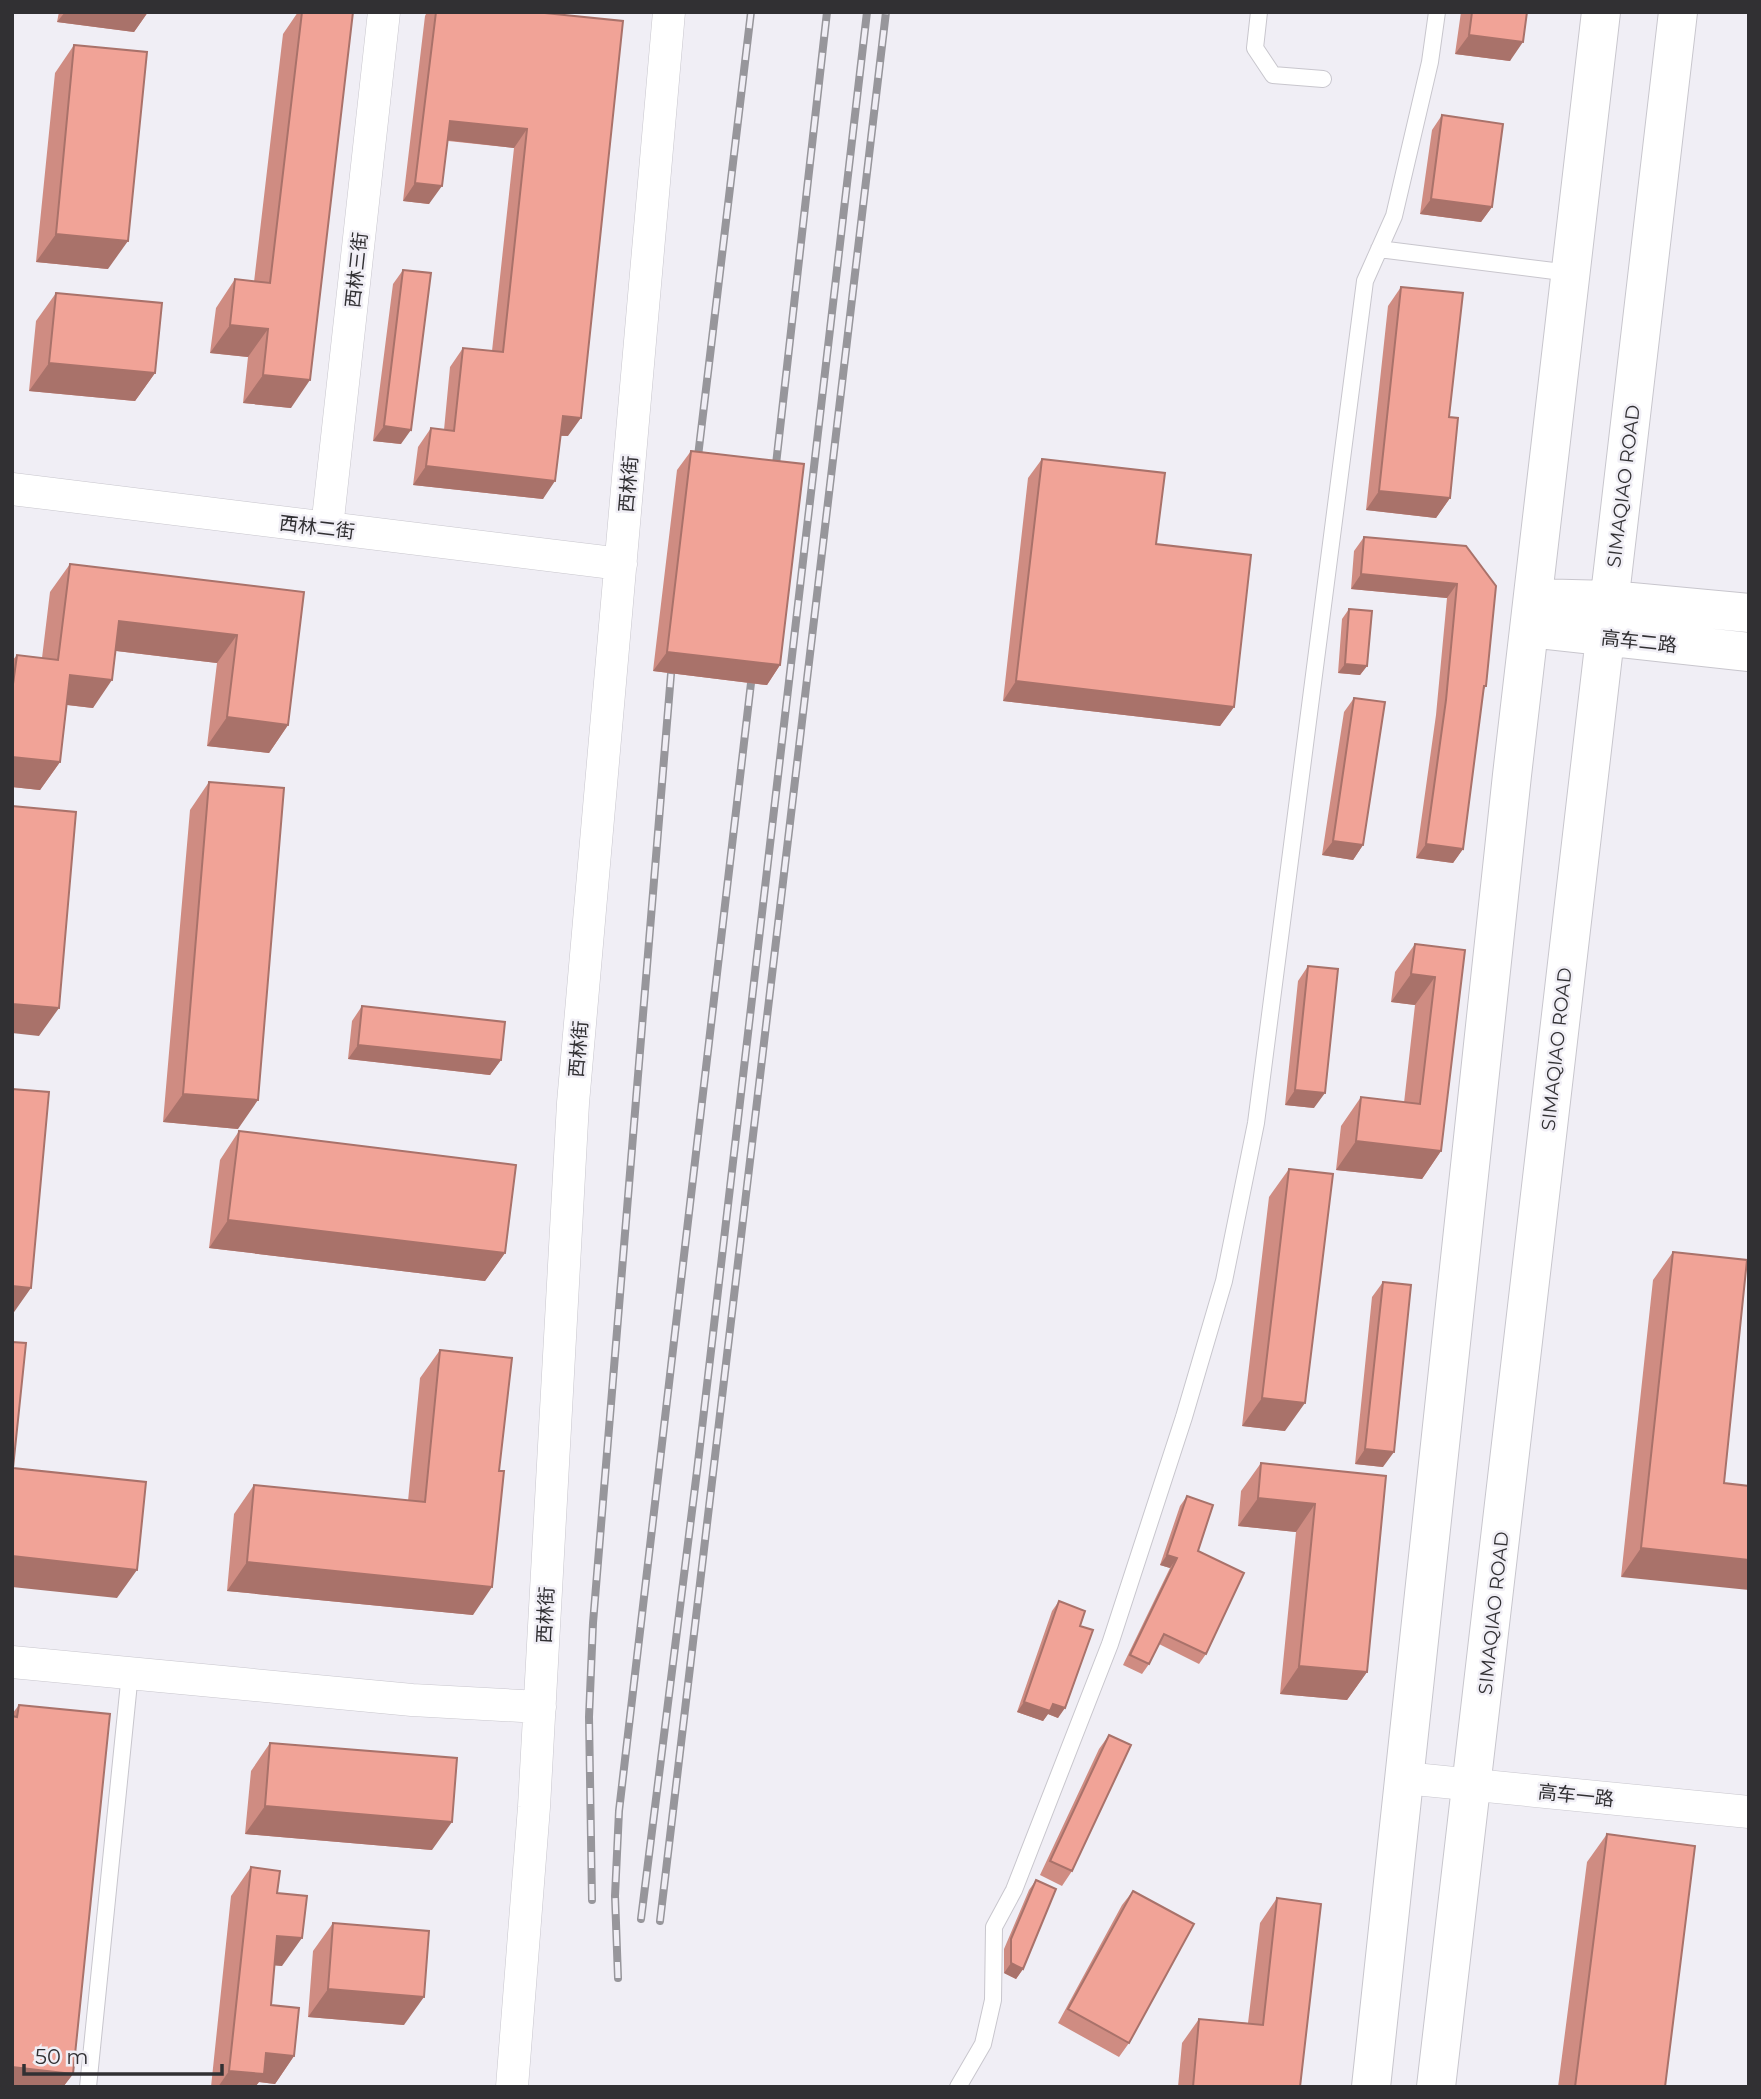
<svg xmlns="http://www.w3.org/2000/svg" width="1761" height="2099" viewBox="0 0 1761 2099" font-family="Montserrat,'Noto Sans SC',sans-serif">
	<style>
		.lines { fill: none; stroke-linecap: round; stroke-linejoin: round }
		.lane-casing { stroke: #c8c6cd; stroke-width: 18 }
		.street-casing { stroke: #c8c6cd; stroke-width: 33 }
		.secondary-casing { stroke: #c8c6cd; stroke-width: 40 }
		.lane { stroke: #fff; stroke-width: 16 }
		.street { stroke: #fff; stroke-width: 32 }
		.secondary { stroke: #fff; stroke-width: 38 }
		.rail-casing { stroke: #97969b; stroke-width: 8 }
		.rail { stroke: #f0eef5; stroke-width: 5; stroke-dasharray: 16; stroke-linecap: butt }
		.wall { fill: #cf8c82 }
		.shaded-wall { fill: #a9726a }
		.building { fill: #f1a397; stroke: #a9726a; stroke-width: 2 }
		.labels { text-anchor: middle; stroke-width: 5; stroke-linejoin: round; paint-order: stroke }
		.street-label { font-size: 19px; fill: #313033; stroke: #f0eef5 }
	</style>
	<rect width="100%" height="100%" fill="#f0eef5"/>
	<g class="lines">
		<defs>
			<path id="lane" d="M 1259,12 L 1255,48 L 1273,75 L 1323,79
				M 1379,249 L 1570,273
				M 88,2087 L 130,1673
				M 958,2087 L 983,2044 L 993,2000 L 994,1927 L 1014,1890 L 1110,1644 L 1184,1417 L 1224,1281 L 1256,1123 L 1365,281 L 1394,216 L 1430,62 L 1437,12"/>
			<path id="street" d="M 12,489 L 621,564
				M 327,528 L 384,12
				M 12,1662 L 412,1700 L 540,1707
				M 1404,1778 L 1749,1812
				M 512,2087 L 534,1807 L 573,1103 L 669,12"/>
			<path id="secondary" d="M 1533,598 L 1610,600 L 1749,613
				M 1530,628 L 1749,652
				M 1371,2087 L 1512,775 L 1601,12
				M 1436,2087 L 1678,12"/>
		</defs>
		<use href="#lane" class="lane-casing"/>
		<use href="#street" class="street-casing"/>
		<use href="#secondary" class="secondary-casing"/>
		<use href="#lane" class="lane"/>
		<use href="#street" class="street"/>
		<use href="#secondary" class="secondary"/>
		<defs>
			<path id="rail" d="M 696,473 L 751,12
				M 774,482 L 827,12
				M 592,1900 L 589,1717 L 593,1623 L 671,674
				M 641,1919 L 697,1471 L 867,12
				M 660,1921 L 886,12
				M 618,1978 L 615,1896 L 619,1811 L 751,683"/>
		</defs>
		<use href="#rail" class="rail-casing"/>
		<use href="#rail" class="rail"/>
	</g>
	<path class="wall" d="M 59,12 L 148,12 L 134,32 L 57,22 Z
		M 298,12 L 353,12 L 291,408 L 243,403 L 248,357 L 210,353 L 216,308 L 235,279 L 254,282 L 283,34 Z
		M 427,12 L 535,12 L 568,436 L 561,436 L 543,499 L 413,485 L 418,447 L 431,428 L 444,430 L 450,367 L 463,348 L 492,351 L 514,148 L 448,141 L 429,204 L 403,201 L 425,16 Z
		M 1461,12 L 1527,12 L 1510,61 L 1455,54 Z
		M 74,45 L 108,269 L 36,262 L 55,73 Z
		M 1442,115 L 1492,207 L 1481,222 L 1420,214 L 1432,130 Z
		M 403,270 L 401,444 L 373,441 L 393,284 Z
		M 1401,287 L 1449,417 L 1450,498 L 1436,518 L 1366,510 L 1388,306 Z
		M 56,293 L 155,373 L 135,401 L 29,391 L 36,321 Z
		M 691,451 L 780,665 L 767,685 L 653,671 L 677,470 Z
		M 1042,459 L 1234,707 L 1220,726 L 1003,701 L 1028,478 Z
		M 1364,537 L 1466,546 L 1486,686 L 1483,691 L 1463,849 L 1453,863 L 1416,858 L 1436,715 L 1447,598 L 1351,589 L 1354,551 Z
		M 70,564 L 304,592 L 288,725 L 269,753 L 207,746 L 217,663 L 116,651 L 93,708 L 67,705 L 60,762 L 40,790 L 12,787 L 12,661 L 17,655 L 42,658 L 50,592 Z
		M 1349,609 L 1367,666 L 1360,675 L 1338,673 L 1342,619 Z
		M 1354,698 L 1363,845 L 1353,860 L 1322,855 L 1344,712 Z
		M 209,782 L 238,1129 L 163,1122 L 190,810 Z
		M 1415,944 L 1465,950 L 1441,1151 L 1422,1179 L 1336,1170 L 1341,1126 L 1361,1097 L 1404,1103 L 1415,1005 L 1391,1002 L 1395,972 Z
		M 1308,966 L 1314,1108 L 1285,1105 L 1298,981 Z
		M 362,1006 L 501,1060 L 490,1075 L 348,1059 L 352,1021 Z
		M 239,1131 L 505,1253 L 485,1281 L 209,1248 L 220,1160 Z
		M 1289,1169 L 1285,1431 L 1242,1426 L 1269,1197 Z
		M 1673,1252 L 1724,1483 L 1621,1577 L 1653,1280 Z
		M 1383,1282 L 1383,1467 L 1355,1464 L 1372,1297 Z
		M 440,1350 L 499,1471 L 473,1615 L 227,1591 L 234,1514 L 254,1485 L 408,1501 L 420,1378 Z
		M 1261,1463 L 1386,1476 L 1367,1672 L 1347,1700 L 1280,1694 L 1296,1532 L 1238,1526 L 1241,1491 Z
		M 1187,1496 L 1198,1551 L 1206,1654 L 1199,1664 L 1159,1644 L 1149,1664 L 1142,1674 L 1123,1665 L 1170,1568 L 1160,1565 L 1180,1506 Z
		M 1059,1601 L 1080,1626 L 1058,1718 L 1048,1714 L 1043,1721 L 1017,1712 L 1052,1611 Z
		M 19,1705 L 73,2074 L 63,2087 L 12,2087 L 12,1714 Z
		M 1109,1735 L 1072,1871 L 1062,1886 L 1040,1875 L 1099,1749 Z
		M 270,1743 L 432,1850 L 245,1834 L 251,1771 Z
		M 1607,1834 L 1665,2087 L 1558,2087 L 1587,1862 Z
		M 251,1867 L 277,1893 L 282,1966 L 274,1965 L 271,2005 L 294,2056 L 275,2084 L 259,2082 L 255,2087 L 211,2087 L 231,1896 Z
		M 1036,1880 L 1023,1969 L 1016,1979 L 1004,1973 L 1004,1949 L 1029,1890 Z
		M 1133,1891 L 1129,2043 L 1119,2057 L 1058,2023 L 1122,1905 Z
		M 1277,1898 L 1300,2087 L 1178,2087 L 1182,2043 L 1199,2019 L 1248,2023 L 1260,1923 Z
		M 333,1923 L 404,2025 L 308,2017 L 313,1951 Z"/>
	<path class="shaded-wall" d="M 65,12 L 148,12 L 134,32 L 57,22 Z
		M 1469,35 L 1523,42 L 1510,61 L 1455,54 Z
		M 450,121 L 527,129 L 514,148 L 437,139 Z
		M 415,183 L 442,186 L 429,204 L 403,201 Z
		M 1431,199 L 1492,207 L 1481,222 L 1420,214 Z
		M 56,234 L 128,241 L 108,269 L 36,262 Z
		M 230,325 L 268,329 L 248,357 L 210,353 Z
		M 49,363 L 155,373 L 135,401 L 29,391 Z
		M 263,375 L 310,380 L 291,408 L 243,403 Z
		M 563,416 L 581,418 L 568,436 L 550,435 Z
		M 384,426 L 411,430 L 401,444 L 373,441 Z
		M 426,466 L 555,481 L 543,499 L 413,485 Z
		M 1379,491 L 1450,498 L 1436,518 L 1366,510 Z
		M 1361,574 L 1457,584 L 1447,598 L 1351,589 Z
		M 119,621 L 237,635 L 217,663 L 100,649 Z
		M 667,652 L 780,665 L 767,685 L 653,671 Z
		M 1345,664 L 1367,666 L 1360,675 L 1338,673 Z
		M 70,675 L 112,680 L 93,708 L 51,703 Z
		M 1016,681 L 1234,707 L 1220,726 L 1003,701 Z
		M 227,717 L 288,725 L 269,753 L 207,746 Z
		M 12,757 L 60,762 L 40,790 L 12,787 Z
		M 1333,841 L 1363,845 L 1353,860 L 1322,855 Z
		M 1426,844 L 1463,849 L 1453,863 L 1416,858 Z
		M 1411,974 L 1435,977 L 1415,1005 L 1391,1002 Z
		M 12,1004 L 59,1008 L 39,1036 L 12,1033 Z
		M 358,1045 L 501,1060 L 490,1075 L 348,1059 Z
		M 1295,1090 L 1325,1093 L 1314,1108 L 1285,1105 Z
		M 183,1094 L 258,1100 L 238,1129 L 163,1122 Z
		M 1356,1141 L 1441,1151 L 1422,1179 L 1336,1170 Z
		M 228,1220 L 505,1253 L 485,1281 L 209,1248 Z
		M 12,1286 L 31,1288 L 12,1315 Z
		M 1262,1398 L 1305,1403 L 1285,1431 L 1242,1426 Z
		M 1365,1449 L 1394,1452 L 1383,1467 L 1355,1464 Z
		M 1258,1498 L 1315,1504 L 1296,1532 L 1238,1526 Z
		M 1641,1548 L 1749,1560 L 1749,1590 L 1621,1577 Z
		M 1167,1555 L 1177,1558 L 1170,1568 L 1160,1565 Z
		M 12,1556 L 137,1570 L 117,1598 L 12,1587 Z
		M 247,1562 L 492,1587 L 473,1615 L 227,1591 Z
		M 1299,1666 L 1367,1672 L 1347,1700 L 1280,1694 Z
		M 1024,1702 L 1053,1704 L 1065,1708 L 1058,1718 L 1048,1714 L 1043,1721 L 1017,1712 Z
		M 265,1806 L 452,1822 L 432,1850 L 245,1834 Z
		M 277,1936 L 302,1938 L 282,1966 L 258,1964 Z
		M 1011,1963 L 1023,1969 L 1016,1979 L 1004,1973 Z
		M 328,1989 L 424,1997 L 404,2025 L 308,2017 Z
		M 266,2053 L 294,2056 L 275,2084 L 259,2082 L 255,2087 L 218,2087 L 229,2071 Z
		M 12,2067 L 73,2074 L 63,2087 L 12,2087 Z"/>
	<path class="building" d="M 302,12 L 353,12 L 310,380 L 263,375 L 268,329 L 230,325 L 235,279 L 270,283 Z
		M 436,12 L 535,12 L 623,21 L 581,418 L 563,416 L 555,481 L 426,466 L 431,428 L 454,431 L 463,348 L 503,352 L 527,129 L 450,121 L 442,186 L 415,183 Z
		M 1472,12 L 1527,12 L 1523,42 L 1469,35 Z
		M 74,45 L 147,52 L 128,241 L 56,234 Z
		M 1442,115 L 1503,124 L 1492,207 L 1431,199 Z
		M 403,270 L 431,273 L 411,430 L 384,426 Z
		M 1401,287 L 1463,293 L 1449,417 L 1458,418 L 1450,498 L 1379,491 Z
		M 56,293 L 162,303 L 155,373 L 49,363 Z
		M 691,451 L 804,464 L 780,665 L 667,652 Z
		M 1042,459 L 1165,473 L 1156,544 L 1251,555 L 1234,707 L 1016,681 Z
		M 1364,537 L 1466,546 L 1496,586 L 1486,686 L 1484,686 L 1463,849 L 1426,844 L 1446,700 L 1457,584 L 1361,574 Z
		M 70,564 L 304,592 L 288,725 L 227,717 L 237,635 L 119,621 L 112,680 L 70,675 L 60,762 L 12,757 L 12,691 L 17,655 L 58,660 Z
		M 1349,609 L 1372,611 L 1367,666 L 1345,664 Z
		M 1354,698 L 1385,702 L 1363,845 L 1333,841 Z
		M 209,782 L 284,788 L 258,1100 L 183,1094 Z
		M 12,806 L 76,812 L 59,1008 L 12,1004 Z
		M 1415,944 L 1465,950 L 1441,1151 L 1356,1141 L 1361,1097 L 1420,1104 L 1435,977 L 1411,974 Z
		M 1308,966 L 1338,969 L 1325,1093 L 1295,1090 Z
		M 362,1006 L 505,1022 L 501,1060 L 358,1045 Z
		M 12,1089 L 49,1092 L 31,1288 L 12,1286 Z
		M 239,1131 L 516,1165 L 505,1253 L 228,1220 Z
		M 1289,1169 L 1333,1174 L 1305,1403 L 1262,1398 Z
		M 1673,1252 L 1747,1260 L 1724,1483 L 1749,1486 L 1749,1560 L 1641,1548 Z
		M 1383,1282 L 1411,1285 L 1394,1452 L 1365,1449 Z
		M 12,1342 L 26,1343 L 13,1468 L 146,1482 L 137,1570 L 12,1556 Z
		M 440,1350 L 512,1358 L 499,1471 L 504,1471 L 492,1587 L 247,1562 L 254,1485 L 425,1502 Z
		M 1261,1463 L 1386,1476 L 1367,1672 L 1299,1666 L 1315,1504 L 1258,1498 Z
		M 1187,1496 L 1213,1505 L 1198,1551 L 1244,1573 L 1206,1654 L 1164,1634 L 1149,1664 L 1130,1655 L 1177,1558 L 1167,1555 Z
		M 1059,1601 L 1085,1611 L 1080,1626 L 1093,1630 L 1065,1708 L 1053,1704 L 1050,1711 L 1024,1702 Z
		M 19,1705 L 110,1714 L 73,2074 L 12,2067 L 12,1716 L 17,1717 Z
		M 1109,1735 L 1131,1745 L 1072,1871 L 1050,1861 Z
		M 270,1743 L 457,1758 L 452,1822 L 265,1806 Z
		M 1607,1834 L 1695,1846 L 1665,2087 L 1575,2087 Z
		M 251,1867 L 280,1871 L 277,1893 L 307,1896 L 302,1938 L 277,1936 L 271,2005 L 299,2008 L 294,2056 L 266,2053 L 264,2074 L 229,2071 Z
		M 1036,1880 L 1056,1889 L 1023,1969 L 1011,1963 L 1011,1939 Z
		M 1133,1891 L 1194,1924 L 1129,2043 L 1068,2009 Z
		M 1277,1898 L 1321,1904 L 1300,2087 L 1193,2087 L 1199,2019 L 1263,2025 Z
		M 333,1923 L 429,1931 L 424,1997 L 328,1989 Z"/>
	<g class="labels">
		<g class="street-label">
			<text transform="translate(356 270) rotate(-84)" y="7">西林三街</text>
			<text transform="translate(628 484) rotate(-85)" y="7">西林街</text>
			<text transform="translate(1623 486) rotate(-83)" y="7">SIMAQIAO ROAD</text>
			<text transform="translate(317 527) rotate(7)" y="7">西林二街</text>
			<text transform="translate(1639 641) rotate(6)" y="7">高车二路</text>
			<text transform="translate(578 1049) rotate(-85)" y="7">西林街</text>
			<text transform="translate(1556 1049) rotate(-84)" y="7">SIMAQIAO ROAD</text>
			<text transform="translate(1493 1613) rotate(-84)" y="7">SIMAQIAO ROAD</text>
			<text transform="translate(545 1615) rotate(-87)" y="7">西林街</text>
			<text transform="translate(1576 1795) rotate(6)" y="7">高车一路</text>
		</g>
	</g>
	<rect width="1761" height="2099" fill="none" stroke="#313033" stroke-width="28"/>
	<path d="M24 2064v10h198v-10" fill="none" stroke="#313033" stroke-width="3.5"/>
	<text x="35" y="2064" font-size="21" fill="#313033" stroke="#f0eef5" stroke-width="5" paint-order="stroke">50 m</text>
</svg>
